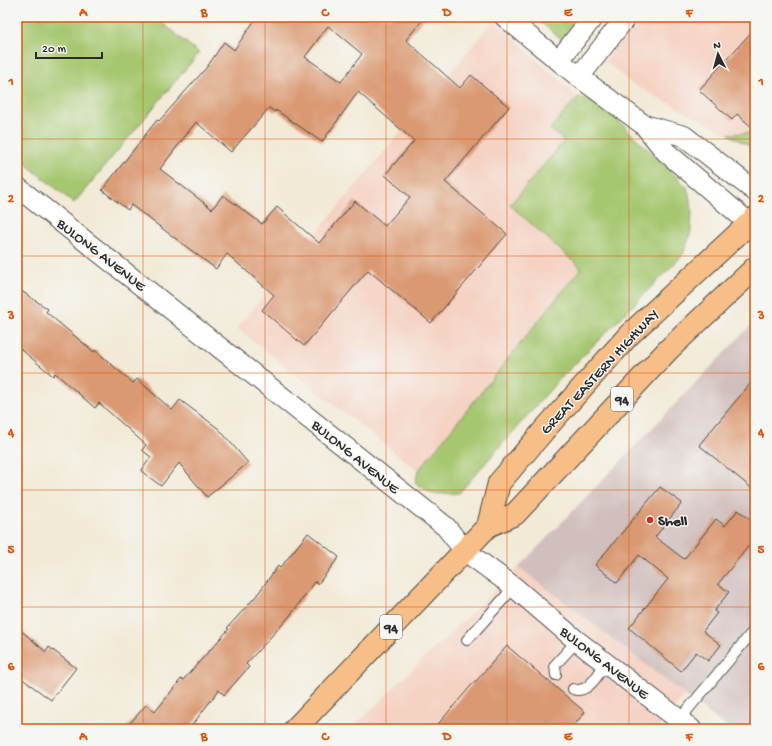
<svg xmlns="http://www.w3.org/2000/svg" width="772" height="746" viewBox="0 0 772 746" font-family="'Gochi Hand',sans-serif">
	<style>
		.built { fill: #f5d2c2 }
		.industrial { fill: #d1bfbd }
		.green { fill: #a6c770; stroke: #68794e }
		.building { fill: #da9972; fill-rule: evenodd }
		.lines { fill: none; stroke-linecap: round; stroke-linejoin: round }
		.lane-casing { stroke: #494845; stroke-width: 12 }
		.street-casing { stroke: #494845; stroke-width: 22 }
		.highway-casing { stroke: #494845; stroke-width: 24 }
		.lane { stroke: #fff; stroke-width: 10 }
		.street { stroke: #fff; stroke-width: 20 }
		.highway { stroke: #f7be87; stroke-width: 22 }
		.grid { fill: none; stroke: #df570e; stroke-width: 1; stroke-opacity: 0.55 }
		.poi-dot { fill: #c8321e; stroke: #f6f6f2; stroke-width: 1.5 }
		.labels { text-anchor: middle; stroke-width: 3; stroke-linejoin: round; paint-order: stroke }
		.shield { fill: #f6f6f2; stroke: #686867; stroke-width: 1 }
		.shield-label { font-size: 14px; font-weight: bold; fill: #2b2b2b }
		.street-label { font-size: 15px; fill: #2b2b2b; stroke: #f6f6f2 }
		.poi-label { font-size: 15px; font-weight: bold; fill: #2b2b2b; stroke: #f6f6f2; text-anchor: start }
		.neatline { fill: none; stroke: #df570e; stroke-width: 1.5 }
		.grid-label { font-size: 13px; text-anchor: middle; font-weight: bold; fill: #df570e }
	</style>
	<rect width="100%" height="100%" fill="#f6f6f2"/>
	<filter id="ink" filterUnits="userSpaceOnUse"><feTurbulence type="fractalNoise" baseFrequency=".025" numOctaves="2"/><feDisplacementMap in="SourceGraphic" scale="8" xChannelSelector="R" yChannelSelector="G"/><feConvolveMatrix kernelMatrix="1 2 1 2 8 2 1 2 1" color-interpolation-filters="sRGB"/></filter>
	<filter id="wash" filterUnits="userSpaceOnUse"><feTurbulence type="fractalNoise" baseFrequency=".012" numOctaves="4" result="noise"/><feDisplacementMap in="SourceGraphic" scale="16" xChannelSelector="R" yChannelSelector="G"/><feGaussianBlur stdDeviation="0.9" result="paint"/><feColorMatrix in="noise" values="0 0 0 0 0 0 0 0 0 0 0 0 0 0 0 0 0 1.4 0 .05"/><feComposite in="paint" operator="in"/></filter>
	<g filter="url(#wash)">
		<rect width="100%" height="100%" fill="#f2ead7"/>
		<path class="built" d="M 639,17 L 755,17 L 755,133 L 728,134 L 632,84 L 605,61 Z
			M 494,20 L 578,97 L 550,129 L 565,141 L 510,205 L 581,268 L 418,471 L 237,328 Z
			M 519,567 L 685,695 L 657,729 L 351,729 Z"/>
		<path class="industrial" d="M 755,321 L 755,729 L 729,729 L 519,567 Z"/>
		<path class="green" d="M 17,17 L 155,17 L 199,53 L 74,203 L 17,157 Z
			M 534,17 L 582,17 L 563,40 Z
			M 578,97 L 591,100 L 608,111 L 687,187 L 692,209 L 691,231 L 686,247 L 682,256 L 556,383 L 459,493 L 433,494 L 415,483 L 418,471 L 581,268 L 510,205 L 564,141 L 550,129 Z
			M 755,133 L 755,149 L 728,134 Z"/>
		<g id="blocks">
			<path class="building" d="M 257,17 L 425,17 L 406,40 L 460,88 L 471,75 L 509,107 L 445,182 L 507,234 L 431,323 L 368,270 L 304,346 L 262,310 L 274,295 L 227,254 L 216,269 L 131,205 L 128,210 L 102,190 L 157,120 L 159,121 L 207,67 L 224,42 L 234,50 ZM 328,26 L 362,54 L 341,82 L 305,57 ZM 358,92 L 414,141 L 385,175 L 410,197 L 385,226 L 355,201 L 319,243 L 277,207 L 262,224 L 223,195 L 212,209 L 160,169 L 196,122 L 231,152 L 269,108 L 275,112 L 276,110 L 322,142 Z
				M 755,28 L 755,130 L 737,114 L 732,120 L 699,90 Z
				M 17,288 L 48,309 L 46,312 L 94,352 L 95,350 L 133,383 L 137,379 L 172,410 L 180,400 L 219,429 L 248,463 L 207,497 L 179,463 L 161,486 L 141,471 L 151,457 L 142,450 L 146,445 L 99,403 L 95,408 L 55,373 L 53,376 L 17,346 Z
				M 755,378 L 755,491 L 699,445 Z
				M 660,487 L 682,503 L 655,537 L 684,559 L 716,519 L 725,526 L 738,510 L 755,523 L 755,538 L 718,584 L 729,592 L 714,611 L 717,613 L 703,631 L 721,645 L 708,661 L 696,652 L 681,671 L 629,628 L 668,579 L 639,555 L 617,583 L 595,565 Z
				M 308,533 L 339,557 L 318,584 L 315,582 L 289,617 L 246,664 L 249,667 L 224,695 L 219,690 L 189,729 L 125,729 L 146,705 L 155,712 L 181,679 L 183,680 L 229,629 L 227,628 L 257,595 L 278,566 L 280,568 Z
				M 17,627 L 46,652 L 49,647 L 76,668 L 51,700 L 17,675 Z
				M 507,646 L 585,712 L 571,729 L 434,729 L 475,681 L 476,681 Z"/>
		</g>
	</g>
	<g filter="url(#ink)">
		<use href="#blocks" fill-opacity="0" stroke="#494845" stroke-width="1"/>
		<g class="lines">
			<defs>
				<path id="lane" d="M 467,640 L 514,587
					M 556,675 L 555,665 L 577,641
					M 573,689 C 588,695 598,674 606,663
					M 679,720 L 755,629"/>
				<path id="street" d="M 505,17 L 579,77 L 644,125 L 666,152 L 749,223
					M 559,60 L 593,17
					M 579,77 L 626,17
					M 644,125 L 684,136 L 755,191
					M 17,187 L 446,527 L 465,551 L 514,587 L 577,641 L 691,729"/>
				<path id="highway" d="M 488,526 L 499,483 L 546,428 L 629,335 L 755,218
					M 295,729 L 488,526 L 515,514 L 669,349 L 755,268"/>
			</defs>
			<use href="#lane" class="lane-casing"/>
			<use href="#street" class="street-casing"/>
			<use href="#highway" class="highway-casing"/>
			<use href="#lane" class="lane"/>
			<use href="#street" class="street"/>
			<use href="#highway" class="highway"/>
		</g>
	</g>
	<path class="grid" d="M 143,17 L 143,729M 265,17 L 265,729M 386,17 L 386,729M 507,17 L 507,729M 629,17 L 629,729M 17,139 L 755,139M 17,256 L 755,256M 17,373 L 755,373M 17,490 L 755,490M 17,607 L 755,607"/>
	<circle class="poi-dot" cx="650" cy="520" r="4"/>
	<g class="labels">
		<g class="shield">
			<rect x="611" y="387" width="22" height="24" rx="3"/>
			<rect x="380" y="615" width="22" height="24" rx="3"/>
		</g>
		<g class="shield-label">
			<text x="622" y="404">94</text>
			<text x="391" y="632">94</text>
		</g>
		<g class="street-label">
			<text transform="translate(102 254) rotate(38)" y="5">BULONG AVENUE</text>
			<text transform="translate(599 371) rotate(-47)" y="5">GREAT EASTERN HIGHWAY</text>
			<text transform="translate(356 456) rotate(39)" y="5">BULONG AVENUE</text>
			<text transform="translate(605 662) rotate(38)" y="5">BULONG AVENUE</text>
		</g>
		<g class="poi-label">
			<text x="658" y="525">Shell</text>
		</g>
	</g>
	<rect width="772" height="746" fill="none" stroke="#f6f6f2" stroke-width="44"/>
	<g transform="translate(718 54) rotate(354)" stroke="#f6f6f2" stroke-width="3" paint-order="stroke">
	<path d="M0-3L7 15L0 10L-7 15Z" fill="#2b2b2b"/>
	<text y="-6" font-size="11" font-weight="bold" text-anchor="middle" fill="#2b2b2b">N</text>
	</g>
	<path d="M36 52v6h66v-6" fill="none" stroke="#2b2b2b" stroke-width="2"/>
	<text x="42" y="52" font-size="12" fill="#2b2b2b" stroke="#f6f6f2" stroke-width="3" paint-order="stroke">20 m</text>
	<rect x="22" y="22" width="728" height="702" class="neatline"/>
	<g class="grid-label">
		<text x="83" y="16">A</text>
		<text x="204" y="16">B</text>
		<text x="325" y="16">C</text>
		<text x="447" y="16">D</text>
		<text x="568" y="16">E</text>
		<text x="689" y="16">F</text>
		<text x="11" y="85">1</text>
		<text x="761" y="85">1</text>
		<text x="11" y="202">2</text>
		<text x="761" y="202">2</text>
		<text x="11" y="319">3</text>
		<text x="761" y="319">3</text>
		<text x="11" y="436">4</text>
		<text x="761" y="436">4</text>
		<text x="11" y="553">5</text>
		<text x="761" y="553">5</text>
		<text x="11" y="670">6</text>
		<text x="761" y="670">6</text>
		<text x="83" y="740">A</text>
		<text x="204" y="740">B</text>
		<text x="325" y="740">C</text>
		<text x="447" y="740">D</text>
		<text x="568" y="740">E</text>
		<text x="689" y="740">F</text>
	</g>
</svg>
